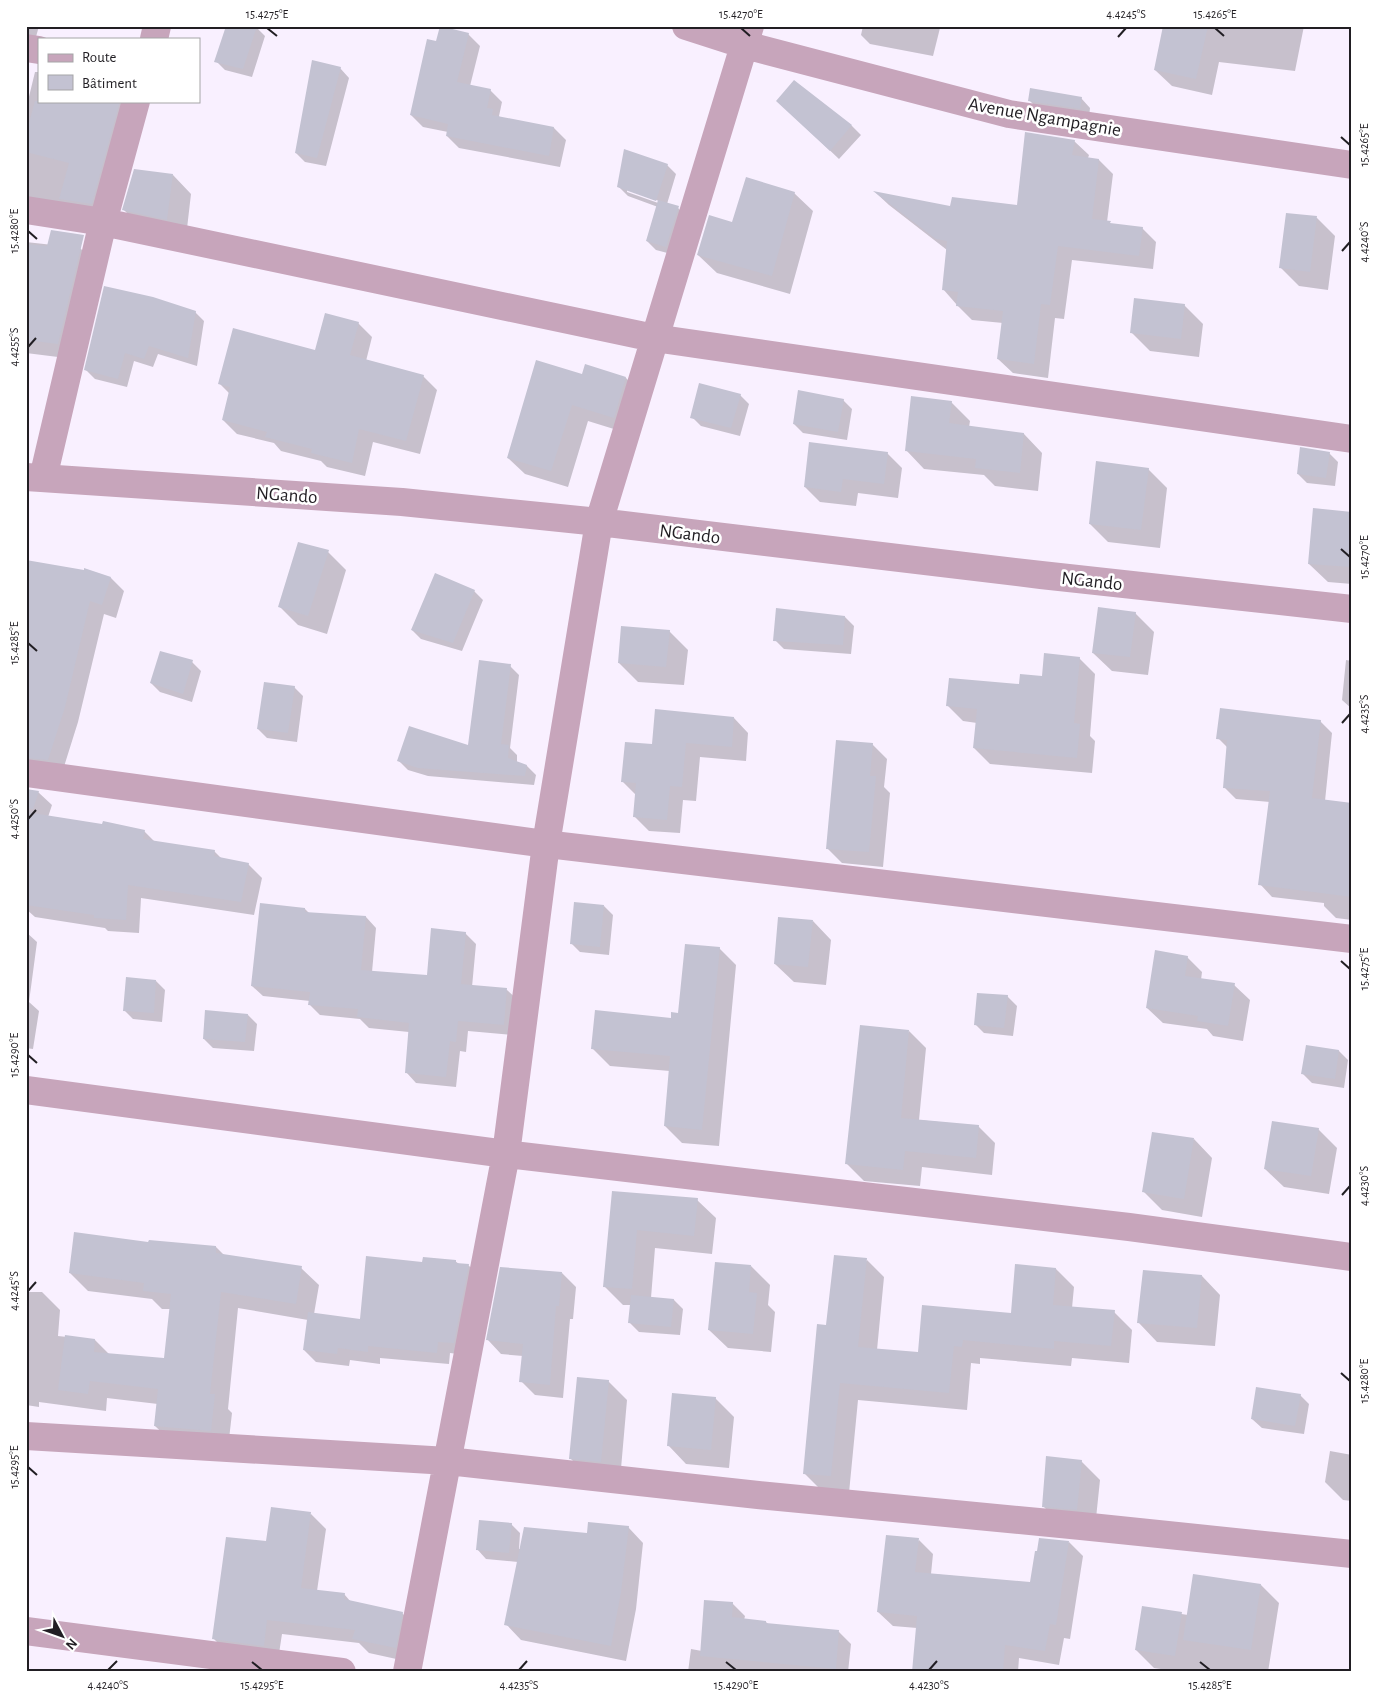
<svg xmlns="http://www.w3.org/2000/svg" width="1378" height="1698" viewBox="0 0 1378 1698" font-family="'Alegreya Sans',sans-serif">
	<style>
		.shadow { fill: #0003; fill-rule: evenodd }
		.building { fill: #c3c2d2 }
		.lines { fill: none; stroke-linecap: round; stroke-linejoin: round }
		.minor { stroke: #c7a5bb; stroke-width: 28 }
		.ticks { fill: none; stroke: #211e23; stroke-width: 2 }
		.labels { text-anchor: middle; stroke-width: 5; stroke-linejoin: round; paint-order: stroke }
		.street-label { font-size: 19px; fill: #211e23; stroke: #fff }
		.neatline { fill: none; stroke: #211e23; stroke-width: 2 }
		.ticks-label { font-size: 12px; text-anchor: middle; fill: #211e23 }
	</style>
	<rect width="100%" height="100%" fill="#f9f0ff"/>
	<path class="shadow" d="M 26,26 L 39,26 L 34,44 L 26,42 Z
		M 863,26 L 938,26 L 940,28 L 933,56 L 870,44 L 861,35 Z
		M 1165,26 L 1304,26 L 1295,71 L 1219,62 L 1212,95 L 1172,86 L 1155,70 Z
		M 256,27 L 265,36 L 252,77 L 225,70 L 216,61 Z
		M 468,34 L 480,46 L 470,86 L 490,90 L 502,102 L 499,116 L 500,118 L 554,128 L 566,140 L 560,167 L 459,148 L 447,136 L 448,132 L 423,127 L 411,115 L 437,43 Z
		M 340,68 L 349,78 L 326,166 L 305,162 L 296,153 Z
		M 35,72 L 39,72 L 39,101 L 120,101 L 136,118 L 108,221 L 26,205 L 26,109 Z
		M 794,81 L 852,126 L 861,135 L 839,159 L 787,110 Z
		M 1081,98 L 1090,108 L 1089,117 L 1039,110 L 1030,101 Z
		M 1074,141 L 1089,155 L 1088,158 L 1099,160 L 1113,174 L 1107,222 L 1112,225 L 1142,228 L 1156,242 L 1153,269 L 1072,260 L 1064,319 L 1055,318 L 1048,378 L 1013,373 L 998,359 L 1003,323 L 972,320 L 957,305 L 943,289 L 947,250 L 889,205 L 876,193 L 952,208 L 1018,206 Z
		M 667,165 L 676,174 L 667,204 L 678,208 L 687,217 L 675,255 L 656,250 L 647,241 L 658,207 L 628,196 L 619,187 ZM 627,190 L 662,202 L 661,204 L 627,192 Z
		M 173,175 L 191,194 L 186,237 L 142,228 L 124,210 Z
		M 794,193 L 813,211 L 790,294 L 717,273 L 698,255 L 733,224 Z
		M 1287,214 L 1317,218 L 1335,236 L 1328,290 L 1299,286 L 1280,267 Z
		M 26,242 L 80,248 L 96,264 L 74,359 L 26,353 Z
		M 1184,305 L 1203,324 L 1199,357 L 1150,351 L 1131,332 Z
		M 195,312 L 204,321 L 197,366 L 158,354 L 153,367 L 134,361 L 127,387 L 95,379 L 86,370 Z
		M 358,323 L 372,337 L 366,361 L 423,376 L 437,390 L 420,454 L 373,442 L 365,476 L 327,467 L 321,461 L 281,451 L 274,443 L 237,434 L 223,420 L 230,394 L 220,384 L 316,351 Z
		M 583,376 L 626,378 L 642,395 L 630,434 L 588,421 L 568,487 L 525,474 L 508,458 Z
		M 740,395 L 749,404 L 740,436 L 701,426 L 692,417 Z
		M 843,400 L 852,409 L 847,440 L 803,433 L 794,424 Z
		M 951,402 L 970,421 L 969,427 L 1024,434 L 1042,453 L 1038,491 L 995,486 L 984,475 L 924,469 L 906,450 Z
		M 887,453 L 902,468 L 898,498 L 858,493 L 856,506 L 820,502 L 805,487 Z
		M 1329,453 L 1338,462 L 1335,486 L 1307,483 L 1298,474 Z
		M 1148,469 L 1167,488 L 1160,548 L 1108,542 L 1090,524 Z
		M 1352,513 L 1352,584 L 1328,582 L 1309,564 Z
		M 328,552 L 346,570 L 327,634 L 298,625 L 279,606 Z
		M 26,561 L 111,578 L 124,591 L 116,618 L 104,614 L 78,722 L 62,773 L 26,779 Z
		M 474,591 L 483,600 L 462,651 L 421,639 L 412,630 Z
		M 1135,613 L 1154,632 L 1148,675 L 1112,671 L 1093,653 Z
		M 845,617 L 854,626 L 851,654 L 784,649 L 775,640 Z
		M 669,631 L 688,650 L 684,685 L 638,682 L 619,663 Z
		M 1079,658 L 1095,674 L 1090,736 L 1095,741 L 1092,773 L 990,764 L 974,748 L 977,723 L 963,721 L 947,705 L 1020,685 L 1043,677 Z
		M 1346,660 L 1352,661 L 1352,709 L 1342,700 Z
		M 192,662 L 201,671 L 192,702 L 160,692 L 151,683 Z
		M 510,666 L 519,675 L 510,748 L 517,755 L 517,763 L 527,766 L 536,775 L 534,785 L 428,776 L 408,770 L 399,761 L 469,747 Z
		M 294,687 L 303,696 L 297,742 L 267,738 L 258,729 Z
		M 734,718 L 748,733 L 746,761 L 700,757 L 696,801 L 683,800 L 680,833 L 649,831 L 634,816 L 636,795 L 622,781 L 654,746 Z
		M 1320,721 L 1332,733 L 1325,801 L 1352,804 L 1352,920 L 1336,918 L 1324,906 L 1324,903 L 1272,897 L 1260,884 L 1270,802 L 1236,799 L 1224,787 L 1228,748 L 1218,738 Z
		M 872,744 L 887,759 L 884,787 L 890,793 L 883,867 L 842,863 L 827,848 Z
		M 26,790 L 38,792 L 52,805 L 48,817 L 144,831 L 156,843 L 214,851 L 222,859 L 248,864 L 262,878 L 254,915 L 141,898 L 139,933 L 108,931 L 105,928 L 35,917 L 26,909 Z
		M 604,906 L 613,915 L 609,955 L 580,952 L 571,943 Z
		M 305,909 L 309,913 L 366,917 L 376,928 L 372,972 L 428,976 L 465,933 L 476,944 L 472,987 L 507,990 L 518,1000 L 514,1035 L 468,1031 L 466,1052 L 460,1051 L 456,1087 L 416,1083 L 406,1072 L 409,1032 L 369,1028 L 360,1019 L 320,1015 L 310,1005 L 310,1001 L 263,996 L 252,986 Z
		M 813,921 L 831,940 L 826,985 L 794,982 L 775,964 Z
		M 26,932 L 37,942 L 29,1002 L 39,1011 L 33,1049 L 26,1048 Z
		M 719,948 L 736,965 L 719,1146 L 682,1143 L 665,1126 L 670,1071 L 610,1066 L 592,1048 L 672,1019 L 679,1014 Z
		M 1187,957 L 1202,972 L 1201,980 L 1234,985 L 1250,1000 L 1243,1041 L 1213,1036 L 1207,1029 L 1163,1023 L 1147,1008 Z
		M 156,981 L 165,990 L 162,1022 L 133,1019 L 124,1010 Z
		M 1007,996 L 1017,1006 L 1013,1036 L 984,1033 L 975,1024 Z
		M 248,1015 L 257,1024 L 254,1051 L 213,1048 L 204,1039 Z
		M 909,1031 L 926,1048 L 919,1120 L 978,1126 L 995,1143 L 992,1175 L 922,1167 L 920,1186 L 864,1181 L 847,1164 Z
		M 1307,1047 L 1339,1051 L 1348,1060 L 1344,1088 L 1312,1083 L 1303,1074 Z
		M 1318,1129 L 1337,1148 L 1329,1194 L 1284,1187 L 1265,1169 Z
		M 1194,1139 L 1212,1158 L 1202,1217 L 1162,1210 L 1144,1192 Z
		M 613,1192 L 697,1200 L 716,1218 L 712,1254 L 655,1248 L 651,1298 L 674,1300 L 683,1309 L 680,1335 L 639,1332 L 630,1323 L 631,1305 L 623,1305 L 604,1286 Z
		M 149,1243 L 216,1247 L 224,1255 L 301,1268 L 319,1285 L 314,1314 L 361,1320 L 423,1263 L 455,1261 L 459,1264 L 468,1265 L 481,1277 L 466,1355 L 450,1353 L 449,1364 L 380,1358 L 380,1364 L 350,1360 L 349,1366 L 316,1362 L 304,1350 L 308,1320 L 238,1308 L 228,1409 L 232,1413 L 228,1448 L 173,1443 L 155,1426 L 158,1404 L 107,1398 L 106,1411 L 39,1402 L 39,1407 L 26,1405 L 26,1292 L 42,1292 L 60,1310 L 58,1336 L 95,1340 L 110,1355 L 166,1359 L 171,1309 L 162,1309 L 152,1299 L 88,1291 L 70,1273 Z
		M 867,1260 L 884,1277 L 877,1350 L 919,1353 L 1013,1315 L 1016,1266 L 1056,1269 L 1074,1287 L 1072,1308 L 1114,1312 L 1132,1330 L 1129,1363 L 1072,1358 L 1071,1366 L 980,1358 L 980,1364 L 971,1363 L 967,1410 L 858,1400 L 849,1493 L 822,1491 L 804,1473 L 827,1326 Z
		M 751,1266 L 770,1285 L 768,1305 L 775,1312 L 771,1352 L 728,1348 L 709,1330 Z
		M 562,1273 L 576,1287 L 573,1319 L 570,1319 L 563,1398 L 535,1395 L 521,1381 L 523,1356 L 501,1354 L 488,1340 Z
		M 1202,1276 L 1220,1295 L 1215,1346 L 1157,1342 L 1139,1323 Z
		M 608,1381 L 627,1400 L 620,1480 L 589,1477 L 570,1458 Z
		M 1300,1395 L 1309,1404 L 1304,1434 L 1262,1428 L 1252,1419 Z
		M 715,1398 L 734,1417 L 729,1468 L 686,1464 L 668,1445 Z
		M 1330,1451 L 1352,1455 L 1352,1501 L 1343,1500 L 1325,1482 Z
		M 1081,1461 L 1100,1480 L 1095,1528 L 1062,1525 L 1043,1506 Z
		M 311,1514 L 326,1529 L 317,1591 L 344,1594 L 351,1602 L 402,1613 L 417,1628 L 410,1662 L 369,1653 L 359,1643 L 282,1634 L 278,1660 L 229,1654 L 214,1639 L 267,1543 Z
		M 511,1524 L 520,1533 L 519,1549 L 521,1549 L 588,1534 L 628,1527 L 643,1543 L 636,1609 L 626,1661 L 521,1640 L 506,1624 L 518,1562 L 486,1559 L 477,1549 Z
		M 919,1540 L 933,1554 L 931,1574 L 1031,1583 L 1069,1542 L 1083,1556 L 1070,1639 L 1064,1638 L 1059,1665 L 1019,1658 L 1018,1672 L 914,1672 L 917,1628 L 893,1626 L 878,1612 Z
		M 1261,1585 L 1279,1603 L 1268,1672 L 1181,1672 L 1154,1668 L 1136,1650 L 1143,1608 L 1188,1615 Z
		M 732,1603 L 745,1616 L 744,1620 L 766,1622 L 769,1625 L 839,1632 L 851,1644 L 848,1672 L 738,1670 L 738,1672 L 688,1672 L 691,1649 L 702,1651 Z"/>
	<path class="building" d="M 226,26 L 257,26 L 243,69 L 214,62 Z
		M 440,26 L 469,33 L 457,82 L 491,89 L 487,108 L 493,109 L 492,115 L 554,127 L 549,156 L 446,136 L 448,124 L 410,115 L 427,39 L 436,41 Z
		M 1163,26 L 1208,26 L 1196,79 L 1154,70 Z
		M 312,60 L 341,67 L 317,158 L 295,153 Z
		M 794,80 L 852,125 L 830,151 L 776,101 Z
		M 1030,88 L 1082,97 L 1080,109 L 1028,101 Z
		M 35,101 L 120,101 L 92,204 L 59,199 L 69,163 L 26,152 L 26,134 Z
		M 1025,132 L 1075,140 L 1072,155 L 1099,159 L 1092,219 L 1111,221 L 1110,223 L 1143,227 L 1139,256 L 1058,246 L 1050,305 L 1041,304 L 1034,364 L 997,359 L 1003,311 L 956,306 L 958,292 L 942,290 L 947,241 L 936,239 L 873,191 L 950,206 L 952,197 L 1017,205 Z
		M 624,149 L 668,164 L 656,201 L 617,187 Z
		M 134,169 L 173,174 L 167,220 L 122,210 Z
		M 746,177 L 795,192 L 772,276 L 697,255 L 709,215 L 732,222 Z
		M 658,200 L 679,206 L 666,247 L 646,241 Z
		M 1286,213 L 1317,216 L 1310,272 L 1279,268 Z
		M 51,230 L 84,235 L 58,344 L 26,340 L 26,244 L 47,246 Z
		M 104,286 L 153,297 L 196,311 L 188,358 L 149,346 L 144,359 L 125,353 L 118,379 L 84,370 Z
		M 1134,298 L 1185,304 L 1181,339 L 1130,333 Z
		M 325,313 L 359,322 L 350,355 L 424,375 L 406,441 L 359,429 L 352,463 L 311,453 L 312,449 L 265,437 L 267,432 L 222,420 L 230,387 L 218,384 L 233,328 L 315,350 Z
		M 536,360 L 582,374 L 585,364 L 626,377 L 614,418 L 572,405 L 551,471 L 507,458 Z
		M 699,383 L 741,394 L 731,428 L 690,418 Z
		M 798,390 L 844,399 L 838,432 L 793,424 Z
		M 911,396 L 952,401 L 949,423 L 1024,433 L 1020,473 L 975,468 L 976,459 L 905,451 Z
		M 809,442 L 888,452 L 884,484 L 843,479 L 841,492 L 804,487 Z
		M 1300,447 L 1330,452 L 1326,478 L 1297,474 Z
		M 1096,461 L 1149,468 L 1141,530 L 1089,524 Z
		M 1313,508 L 1352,512 L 1351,567 L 1308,564 Z
		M 298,542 L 329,550 L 308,616 L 278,607 Z
		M 26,560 L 84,570 L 84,568 L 111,577 L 102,605 L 90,601 L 65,707 L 48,760 L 26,758 Z
		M 435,573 L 475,590 L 453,643 L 411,630 Z
		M 1098,607 L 1136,612 L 1130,657 L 1092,653 Z
		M 776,608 L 845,616 L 843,645 L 773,641 Z
		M 621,626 L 670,630 L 666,667 L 618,663 Z
		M 160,651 L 193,660 L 183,694 L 150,683 Z
		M 1044,653 L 1080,657 L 1074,723 L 1080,724 L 1077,758 L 973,748 L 977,709 L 946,706 L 949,678 L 1019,684 L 1020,674 L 1042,676 Z
		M 479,660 L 511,664 L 501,744 L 509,745 L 508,758 L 527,765 L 525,776 L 418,768 L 397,761 L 409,726 L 468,745 Z
		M 264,682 L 295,686 L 288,733 L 257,729 Z
		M 1220,708 L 1321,720 L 1312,798 L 1352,803 L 1352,897 L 1258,885 L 1270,791 L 1223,788 L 1227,740 L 1216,739 Z
		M 655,709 L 734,717 L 732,747 L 686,743 L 682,787 L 670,786 L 667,820 L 633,817 L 636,783 L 621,782 L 625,742 L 652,744 Z
		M 836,740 L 873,743 L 870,776 L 876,776 L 869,852 L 826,849 Z
		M 26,789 L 39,791 L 33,809 L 26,808 Z
		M 26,812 L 102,824 L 103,821 L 145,830 L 143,839 L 215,850 L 214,856 L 249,863 L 241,902 L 128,885 L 126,920 L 94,918 L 94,915 L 26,905 Z
		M 574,902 L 604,905 L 600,947 L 570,944 Z
		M 260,903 L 305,908 L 305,912 L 366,916 L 361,970 L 427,975 L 431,928 L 466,932 L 461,984 L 507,988 L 504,1025 L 458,1021 L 456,1042 L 450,1041 L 446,1077 L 405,1073 L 409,1023 L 357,1017 L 358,1009 L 308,1005 L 310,992 L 251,986 Z
		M 778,917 L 813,920 L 808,967 L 774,964 Z
		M 685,944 L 720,947 L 702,1130 L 664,1126 L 670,1056 L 591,1049 L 595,1010 L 671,1018 L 671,1012 L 678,1013 Z
		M 1155,950 L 1188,956 L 1185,976 L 1235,983 L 1228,1026 L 1197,1021 L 1198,1016 L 1146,1008 Z
		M 126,977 L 156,980 L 154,1013 L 123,1011 Z
		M 977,993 L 1008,995 L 1004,1028 L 974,1025 Z
		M 205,1010 L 248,1014 L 245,1042 L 203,1039 Z
		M 860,1025 L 909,1030 L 901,1118 L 979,1125 L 976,1158 L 905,1151 L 903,1170 L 845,1164 Z
		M 1306,1045 L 1339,1050 L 1335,1079 L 1301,1074 Z
		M 1272,1121 L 1319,1128 L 1311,1176 L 1264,1169 Z
		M 1152,1132 L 1194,1138 L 1184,1199 L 1142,1192 Z
		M 612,1191 L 698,1198 L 694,1236 L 637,1230 L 632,1289 L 603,1287 Z
		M 74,1232 L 148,1242 L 149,1240 L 216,1246 L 216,1253 L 302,1266 L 296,1304 L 221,1292 L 210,1394 L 215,1394 L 211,1431 L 154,1426 L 158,1389 L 90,1381 L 88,1394 L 58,1390 L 65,1335 L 95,1339 L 94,1352 L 164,1358 L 171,1294 L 143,1291 L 144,1283 L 69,1273 Z
		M 834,1255 L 867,1258 L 858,1347 L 918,1352 L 922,1305 L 1011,1313 L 1015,1264 L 1056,1268 L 1053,1305 L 1115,1310 L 1111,1346 L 1054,1341 L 1054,1349 L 963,1340 L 962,1347 L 954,1346 L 949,1393 L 840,1383 L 831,1476 L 803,1474 L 817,1324 L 826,1325 Z
		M 366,1256 L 422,1262 L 423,1257 L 456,1260 L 456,1263 L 469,1264 L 454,1343 L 438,1342 L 437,1353 L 368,1346 L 368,1352 L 338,1348 L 337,1354 L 303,1350 L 308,1312 L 360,1319 Z
		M 715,1262 L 751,1265 L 749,1292 L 757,1293 L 753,1334 L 708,1330 Z
		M 500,1267 L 562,1272 L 559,1306 L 556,1306 L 550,1385 L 519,1382 L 523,1344 L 486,1340 Z
		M 1143,1270 L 1202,1275 L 1197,1328 L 1137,1323 Z
		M 631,1295 L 674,1299 L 671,1327 L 628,1323 Z
		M 577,1377 L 609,1380 L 601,1462 L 569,1459 Z
		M 1256,1387 L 1301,1394 L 1295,1426 L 1251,1419 Z
		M 672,1393 L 716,1397 L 711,1450 L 667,1446 Z
		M 1046,1456 L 1082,1460 L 1077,1510 L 1042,1507 Z
		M 271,1507 L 311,1512 L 301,1588 L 345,1593 L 344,1599 L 403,1612 L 396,1648 L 352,1639 L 355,1630 L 267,1620 L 264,1646 L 212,1639 L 226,1537 L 266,1541 Z
		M 479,1520 L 512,1523 L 509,1553 L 476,1550 Z
		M 588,1522 L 629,1526 L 621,1592 L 611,1646 L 504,1625 L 524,1527 L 587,1533 Z
		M 886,1535 L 919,1538 L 915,1572 L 1030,1582 L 1035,1551 L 1037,1551 L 1039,1538 L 1069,1541 L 1056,1625 L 1050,1624 L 1045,1651 L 1005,1645 L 1003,1672 L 912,1672 L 917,1616 L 877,1612 Z
		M 1193,1574 L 1261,1584 L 1251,1650 L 1183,1640 Z
		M 704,1600 L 733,1602 L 732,1617 L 766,1621 L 766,1623 L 839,1630 L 836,1669 L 700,1656 Z
		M 1142,1606 L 1182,1612 L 1175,1656 L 1135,1650 Z"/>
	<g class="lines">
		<path class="minor" d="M 686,26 L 745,45 L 1009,114 L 1352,165
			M 154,39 L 157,26
			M 26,48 L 39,50
			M 26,210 L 103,222 L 654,338 L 1352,439
			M 26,477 L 402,502 L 599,522 L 1041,575 L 1352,609
			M 43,478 L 103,222 L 136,101
			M 26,773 L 546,844 L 1352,939
			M 26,1090 L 506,1154 L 1129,1227 L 1352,1257
			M 26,1436 L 448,1461 L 758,1495 L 1081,1526 L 1352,1554
			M 26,1631 L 342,1672
			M 407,1672 L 506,1154 L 546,844 L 599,522 L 750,26"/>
	</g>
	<path class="ticks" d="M 267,28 L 277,36M 741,28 L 750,36M 1215,28 L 1224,36M 1118,37 L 1126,28M 1341,137 L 1350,145M 28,231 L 37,239M 1342,251 L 1350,242M 28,347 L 36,338M 1341,549 L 1350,557M 28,643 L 37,651M 1342,723 L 1350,714M 28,819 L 36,810M 1341,961 L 1350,969M 28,1055 L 37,1063M 1342,1195 L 1350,1186M 28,1291 L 36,1282M 1341,1373 L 1350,1381M 28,1467 L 37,1475M 252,1662 L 262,1670M 726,1662 L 736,1670M 1200,1662 L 1210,1670M 108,1670 L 117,1661M 519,1670 L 527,1661M 929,1670 L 937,1661"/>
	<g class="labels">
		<g class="street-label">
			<text transform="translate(1045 116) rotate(10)" y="7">Avenue Ngampagnie</text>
			<text transform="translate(287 494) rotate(4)" y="7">NGando</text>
			<text transform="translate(690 533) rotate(7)" y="7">NGando</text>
			<text transform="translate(1092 580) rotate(6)" y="7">NGando</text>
		</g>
	</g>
	<rect width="1378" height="1698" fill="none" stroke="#ffffff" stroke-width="55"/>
	<rect x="38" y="38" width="162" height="65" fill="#ffffff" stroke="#a6a5a7"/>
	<rect x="48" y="54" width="25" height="8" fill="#c7a5bb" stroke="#a6a5a7"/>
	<text x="82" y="62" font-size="15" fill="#211e23">Route</text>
	<rect x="48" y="75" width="25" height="15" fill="#c3c2d2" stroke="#a6a5a7"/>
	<text x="82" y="88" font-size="15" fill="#211e23">Bâtiment</text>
	<g transform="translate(62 1636) rotate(131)" stroke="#ffffff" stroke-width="4" paint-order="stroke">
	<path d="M0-4L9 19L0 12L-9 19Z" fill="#211e23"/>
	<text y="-8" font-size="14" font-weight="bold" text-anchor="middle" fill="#211e23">N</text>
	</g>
	<rect x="28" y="28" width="1322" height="1642" class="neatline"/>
	<g class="ticks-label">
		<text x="267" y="18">15.4275°E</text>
		<text x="741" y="18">15.4270°E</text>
		<text x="1126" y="18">4.4245°S</text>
		<text x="1215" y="18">15.4265°E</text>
		<text transform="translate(1364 145) rotate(-90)" y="4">15.4265°E</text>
		<text transform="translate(14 231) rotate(-90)" y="4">15.4280°E</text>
		<text transform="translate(1364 242) rotate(-90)" y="4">4.4240°S</text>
		<text transform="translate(14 347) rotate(-90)" y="4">4.4255°S</text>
		<text transform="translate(1364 557) rotate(-90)" y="4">15.4270°E</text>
		<text transform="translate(14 643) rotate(-90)" y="4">15.4285°E</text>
		<text transform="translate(1364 714) rotate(-90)" y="4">4.4235°S</text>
		<text transform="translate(14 819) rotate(-90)" y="4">4.4250°S</text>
		<text transform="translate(1364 969) rotate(-90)" y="4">15.4275°E</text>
		<text transform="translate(14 1055) rotate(-90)" y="4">15.4290°E</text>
		<text transform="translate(1364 1186) rotate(-90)" y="4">4.4230°S</text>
		<text transform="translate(14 1291) rotate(-90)" y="4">4.4245°S</text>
		<text transform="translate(1364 1381) rotate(-90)" y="4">15.4280°E</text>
		<text transform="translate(14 1467) rotate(-90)" y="4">15.4295°E</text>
		<text x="108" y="1689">4.4240°S</text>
		<text x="262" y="1689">15.4295°E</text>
		<text x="519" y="1689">4.4235°S</text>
		<text x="736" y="1689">15.4290°E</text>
		<text x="929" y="1689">4.4230°S</text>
		<text x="1210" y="1689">15.4285°E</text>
	</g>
</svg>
